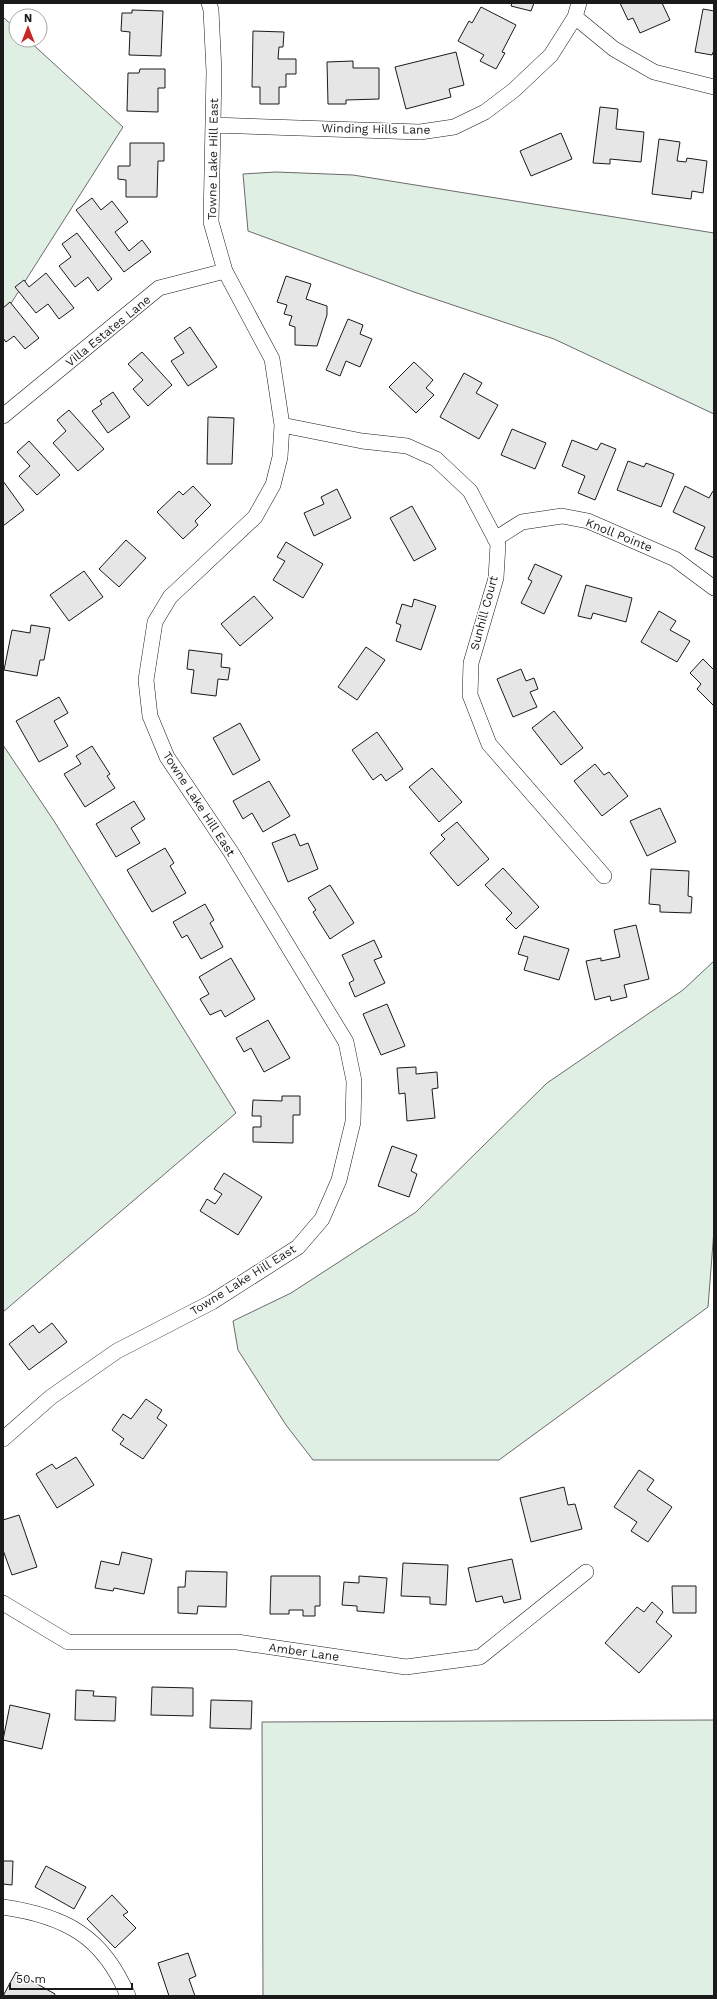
<svg xmlns="http://www.w3.org/2000/svg" width="717" height="1999" viewBox="0 0 717 1999" font-family="'Work Sans',sans-serif">
	<style>
		.green { fill: #e0efe3; stroke: #6a6a6a }
		.building { fill: #e6e6e6; stroke: #1a1a1a }
		.lines { fill: none; stroke-linecap: round; stroke-linejoin: round }
		.minor-casing { stroke: #1a1a1a; stroke-width: 16 }
		.minor { stroke: #fff; stroke-width: 15 }
		.labels { text-anchor: middle; stroke-width: 3; stroke-linejoin: round; paint-order: stroke }
		.street-label { font-size: 12px; fill: #1a1a1a; stroke: #fff }
	</style>
	<rect width="100%" height="100%" fill="#fff"/>
	<path class="green" d="M 3,17 L 16,29 L 16,40 L 28,40 L 123,127 L 3,316 Z
		M 276,172 L 353,175 L 714,233 L 714,414 L 554,339 L 414,292 L 248,231 L 243,174 Z
		M 3,745 L 54,821 L 236,1113 L 3,1312 Z
		M 714,961 L 714,1230 L 708,1307 L 499,1460 L 313,1460 L 286,1425 L 238,1350 L 233,1321 L 291,1293 L 416,1212 L 547,1083 L 683,990 Z
		M 714,1720 L 714,1996 L 263,1996 L 262,1722 Z"/>
	<path class="building" d="M 512,3 L 534,3 L 531,11 L 511,6 Z
		M 620,3 L 662,3 L 670,20 L 640,33 L 633,18 L 628,20 Z
		M 481,7 L 516,25 L 502,52 L 505,53 L 496,69 L 480,61 L 484,55 L 458,41 L 469,21 L 472,23 Z
		M 703,9 L 714,11 L 714,50 L 712,55 L 695,52 Z
		M 132,10 L 163,11 L 161,56 L 129,55 L 130,32 L 121,31 L 122,13 L 132,13 Z
		M 253,31 L 284,32 L 283,47 L 279,47 L 278,59 L 296,59 L 296,74 L 286,74 L 286,87 L 279,87 L 279,104 L 260,104 L 260,87 L 252,87 Z
		M 456,52 L 464,85 L 449,89 L 451,97 L 406,109 L 395,67 Z
		M 353,61 L 353,68 L 379,68 L 379,99 L 346,100 L 346,104 L 328,104 L 327,62 Z
		M 140,69 L 165,69 L 165,88 L 158,88 L 158,112 L 127,111 L 128,73 L 139,73 Z
		M 600,107 L 618,109 L 616,129 L 644,132 L 641,162 L 610,159 L 610,164 L 593,163 Z
		M 561,133 L 572,159 L 531,176 L 520,151 Z
		M 659,139 L 680,142 L 677,161 L 686,162 L 687,158 L 707,161 L 703,193 L 692,191 L 691,199 L 652,194 Z
		M 130,143 L 164,143 L 164,161 L 158,161 L 157,197 L 126,197 L 126,180 L 118,179 L 118,166 L 130,166 Z
		M 92,198 L 101,210 L 112,201 L 128,222 L 115,232 L 129,251 L 142,240 L 151,252 L 124,272 L 76,210 Z
		M 77,233 L 112,279 L 98,291 L 88,277 L 75,287 L 59,266 L 71,257 L 62,244 Z
		M 46,273 L 74,308 L 59,319 L 48,304 L 36,313 L 15,287 L 24,280 L 29,287 Z
		M 286,276 L 311,284 L 306,299 L 327,306 L 327,315 L 317,346 L 295,345 L 295,327 L 289,325 L 292,316 L 284,314 L 287,305 L 277,302 Z
		M 10,302 L 39,338 L 25,349 L 14,336 L 6,342 L 3,338 L 3,308 Z
		M 348,319 L 363,325 L 360,334 L 372,339 L 360,367 L 346,361 L 340,376 L 326,370 Z
		M 190,327 L 217,367 L 188,386 L 171,361 L 184,353 L 174,338 Z
		M 142,352 L 172,385 L 148,406 L 133,389 L 143,380 L 128,364 Z
		M 414,362 L 433,380 L 426,388 L 434,395 L 416,413 L 389,387 Z
		M 464,373 L 482,383 L 476,393 L 498,405 L 479,439 L 440,417 Z
		M 113,392 L 130,417 L 108,433 L 92,411 L 102,404 L 100,401 Z
		M 69,410 L 104,449 L 78,471 L 53,443 L 66,431 L 57,420 Z
		M 208,417 L 234,418 L 232,464 L 207,464 Z
		M 512,429 L 546,443 L 535,469 L 501,455 Z
		M 572,440 L 597,450 L 601,443 L 616,449 L 595,500 L 578,493 L 585,476 L 562,466 Z
		M 29,441 L 60,475 L 37,495 L 19,476 L 30,466 L 17,452 Z
		M 628,461 L 644,467 L 646,463 L 674,474 L 661,507 L 617,490 Z
		M 3,481 L 24,510 L 3,526 Z
		M 193,486 L 211,505 L 195,521 L 198,525 L 183,539 L 157,512 L 179,491 L 183,495 Z
		M 685,486 L 709,498 L 713,491 L 714,491 L 714,558 L 695,549 L 705,527 L 673,512 Z
		M 337,489 L 351,518 L 314,536 L 304,513 L 324,504 L 321,497 Z
		M 412,506 L 436,549 L 414,561 L 390,518 Z
		M 126,540 L 146,558 L 119,587 L 99,569 Z
		M 286,542 L 323,564 L 303,598 L 273,580 L 285,561 L 277,557 Z
		M 535,564 L 562,576 L 544,614 L 521,603 L 532,581 L 528,579 Z
		M 84,571 L 103,597 L 69,621 L 50,595 Z
		M 586,585 L 632,598 L 626,622 L 593,613 L 591,619 L 578,616 Z
		M 254,596 L 273,618 L 240,646 L 221,624 Z
		M 414,599 L 436,606 L 421,650 L 396,641 L 401,625 L 396,623 L 402,604 L 412,607 Z
		M 659,611 L 676,621 L 670,630 L 690,641 L 677,662 L 641,642 Z
		M 31,625 L 50,628 L 44,660 L 40,660 L 37,676 L 4,670 L 12,630 L 30,633 Z
		M 366,647 L 385,660 L 357,700 L 338,687 Z
		M 189,650 L 222,654 L 221,667 L 230,668 L 228,680 L 218,679 L 216,696 L 191,693 L 194,670 L 187,669 Z
		M 703,659 L 714,670 L 714,706 L 697,689 L 701,684 L 690,673 Z
		M 521,669 L 526,681 L 534,678 L 538,689 L 530,692 L 537,707 L 513,717 L 497,679 Z
		M 59,697 L 68,713 L 54,721 L 68,746 L 39,762 L 16,721 Z
		M 554,711 L 583,748 L 561,765 L 532,728 Z
		M 240,723 L 260,760 L 233,775 L 213,738 Z
		M 377,732 L 403,769 L 386,781 L 381,774 L 373,780 L 352,750 Z
		M 92,746 L 110,774 L 107,776 L 115,788 L 85,807 L 64,774 L 81,764 L 76,756 Z
		M 595,764 L 604,775 L 609,772 L 628,796 L 602,816 L 574,781 Z
		M 432,768 L 462,802 L 439,822 L 409,787 Z
		M 269,781 L 290,816 L 263,832 L 252,813 L 243,819 L 233,801 Z
		M 134,801 L 145,819 L 131,828 L 140,843 L 116,857 L 96,824 Z
		M 660,808 L 676,842 L 647,856 L 630,821 Z
		M 457,822 L 489,859 L 458,886 L 430,853 L 445,839 L 441,835 Z
		M 295,834 L 300,846 L 308,843 L 318,869 L 288,882 L 272,843 Z
		M 165,848 L 174,863 L 170,866 L 186,893 L 152,912 L 127,870 Z
		M 503,868 L 539,907 L 516,929 L 506,919 L 512,913 L 485,885 Z
		M 651,869 L 689,871 L 688,896 L 692,897 L 691,913 L 660,912 L 660,905 L 649,904 Z
		M 330,885 L 354,923 L 330,939 L 313,912 L 316,910 L 308,898 Z
		M 205,904 L 214,920 L 210,923 L 223,947 L 201,959 L 187,935 L 182,938 L 173,922 Z
		M 636,925 L 649,979 L 624,985 L 627,997 L 611,1001 L 610,996 L 595,1000 L 586,961 L 601,958 L 601,961 L 620,957 L 614,930 Z
		M 524,936 L 569,949 L 559,980 L 524,970 L 528,957 L 518,954 Z
		M 374,940 L 382,957 L 374,960 L 385,983 L 355,997 L 349,983 L 354,980 L 342,955 Z
		M 231,958 L 255,999 L 225,1017 L 221,1010 L 210,1015 L 200,999 L 209,994 L 199,977 Z
		M 387,1004 L 405,1046 L 381,1055 L 363,1014 Z
		M 268,1020 L 290,1058 L 264,1072 L 251,1048 L 244,1052 L 236,1038 Z
		M 416,1067 L 416,1074 L 437,1072 L 438,1088 L 432,1089 L 435,1118 L 407,1121 L 405,1093 L 399,1094 L 397,1068 Z
		M 282,1096 L 300,1096 L 300,1115 L 293,1115 L 293,1143 L 253,1142 L 253,1127 L 261,1127 L 261,1116 L 252,1116 L 253,1100 L 282,1101 Z
		M 392,1146 L 417,1155 L 411,1171 L 417,1174 L 409,1197 L 378,1186 Z
		M 224,1173 L 262,1197 L 238,1235 L 200,1211 L 207,1199 L 215,1204 L 222,1194 L 214,1189 Z
		M 52,1323 L 67,1342 L 29,1370 L 9,1344 L 33,1325 L 39,1333 Z
		M 146,1399 L 162,1410 L 157,1418 L 167,1425 L 143,1459 L 120,1444 L 124,1439 L 112,1430 L 123,1414 L 131,1419 Z
		M 76,1457 L 94,1485 L 57,1508 L 36,1474 L 52,1464 L 56,1469 Z
		M 639,1470 L 654,1480 L 647,1490 L 672,1507 L 648,1542 L 631,1531 L 637,1522 L 614,1507 Z
		M 564,1487 L 568,1505 L 575,1504 L 582,1529 L 531,1542 L 520,1498 Z
		M 19,1515 L 37,1567 L 12,1575 L 3,1550 L 3,1520 Z
		M 122,1552 L 152,1559 L 144,1594 L 114,1588 L 113,1591 L 95,1588 L 101,1561 L 119,1565 Z
		M 512,1559 L 521,1599 L 504,1603 L 502,1596 L 476,1602 L 468,1568 Z
		M 403,1563 L 448,1565 L 446,1605 L 430,1604 L 430,1597 L 401,1596 Z
		M 186,1571 L 227,1572 L 226,1607 L 198,1606 L 197,1614 L 178,1613 L 178,1587 L 185,1587 Z
		M 271,1576 L 320,1576 L 320,1606 L 315,1606 L 315,1616 L 303,1616 L 303,1610 L 289,1610 L 289,1614 L 270,1614 Z
		M 359,1576 L 387,1578 L 384,1613 L 357,1611 L 357,1606 L 342,1605 L 344,1582 L 359,1583 Z
		M 672,1586 L 696,1586 L 696,1613 L 673,1613 Z
		M 652,1602 L 663,1612 L 656,1622 L 672,1636 L 639,1673 L 605,1643 L 637,1607 L 644,1612 Z
		M 152,1687 L 193,1688 L 193,1716 L 151,1715 Z
		M 76,1690 L 94,1691 L 93,1696 L 116,1697 L 115,1721 L 75,1720 Z
		M 211,1700 L 252,1701 L 251,1729 L 210,1728 Z
		M 10,1705 L 50,1714 L 42,1749 L 3,1740 Z
		M 3,1861 L 13,1861 L 12,1885 L 3,1884 Z
		M 46,1866 L 86,1887 L 74,1909 L 35,1887 Z
		M 112,1895 L 128,1912 L 123,1915 L 136,1928 L 115,1948 L 87,1919 Z
		M 188,1953 L 196,1976 L 189,1979 L 195,1996 L 169,1996 L 158,1963 Z
		M 16,1972 L 55,1994 L 54,1996 L 3,1996 Z"/>
	<g class="lines">
		<defs>
			<path id="minor" d="M 575,17 L 614,49 L 654,72 L 714,87
				M 213,125 L 420,132 L 454,127 L 485,112 L 514,90 L 551,55 L 575,17 L 579,3
				M 3,416 L 159,288 L 225,271
				M 282,425 L 362,441 L 407,446 L 436,459 L 470,491 L 498,544 L 496,578 L 471,663 L 470,695 L 489,744 L 604,876
				M 495,539 L 522,522 L 562,516 L 588,521 L 675,559 L 714,588
				M 3,1439 L 51,1397 L 117,1351 L 212,1302 L 298,1247 L 322,1219 L 339,1180 L 353,1122 L 354,1081 L 346,1042 L 231,852 L 167,757 L 150,716 L 146,680 L 155,622 L 170,597 L 255,517 L 273,485 L 280,457 L 282,425 L 272,359 L 225,271 L 211,222 L 214,72 L 211,10 L 209,3
				M 3,1603 L 68,1642 L 237,1642 L 406,1667 L 480,1657 L 586,1572
				M 3,1907 C 65,1916 103,1936 128,1996"/>
		</defs>
		<use href="#minor" class="minor-casing"/>
		<use href="#minor" class="minor"/>
	</g>
	<g class="labels">
		<g class="street-label">
			<text transform="translate(376 129) rotate(1)" y="4">Winding Hills Lane</text>
			<text transform="translate(213 159) rotate(-89)" y="4">Towne Lake Hill East</text>
			<text transform="translate(108 331) rotate(-39)" y="4">Villa Estates Lane</text>
			<text transform="translate(619 535) rotate(22)" y="4">Knoll Pointe</text>
			<text transform="translate(484 613) rotate(-75)" y="4">Sunhill Court</text>
			<text transform="translate(199 804) rotate(57)" y="4">Towne Lake Hill East</text>
			<text transform="translate(243 1280) rotate(-32)" y="4">Towne Lake Hill East</text>
			<text transform="translate(304 1652) rotate(8)" y="4">Amber Lane</text>
		</g>
	</g>
	<rect width="717" height="1999" fill="none" stroke="#1a1a1a" stroke-width="8"/>
	<g transform="translate(28 28)"><circle r="19" fill="#ffffff" stroke="#a3a3a3"/>
	<path d="M0-3L7 15L0 10L-7 15Z" fill="#c62828"/>
	<text y="-6" font-size="11" font-weight="bold" text-anchor="middle" fill="#1a1a1a">N</text>
	</g>
	<path d="M10 1983v6h122v-6" fill="none" stroke="#1a1a1a" stroke-width="2"/>
	<text x="16" y="1983" font-size="12" fill="#1a1a1a" stroke="#ffffff" stroke-width="3" paint-order="stroke">50 m</text>
</svg>
